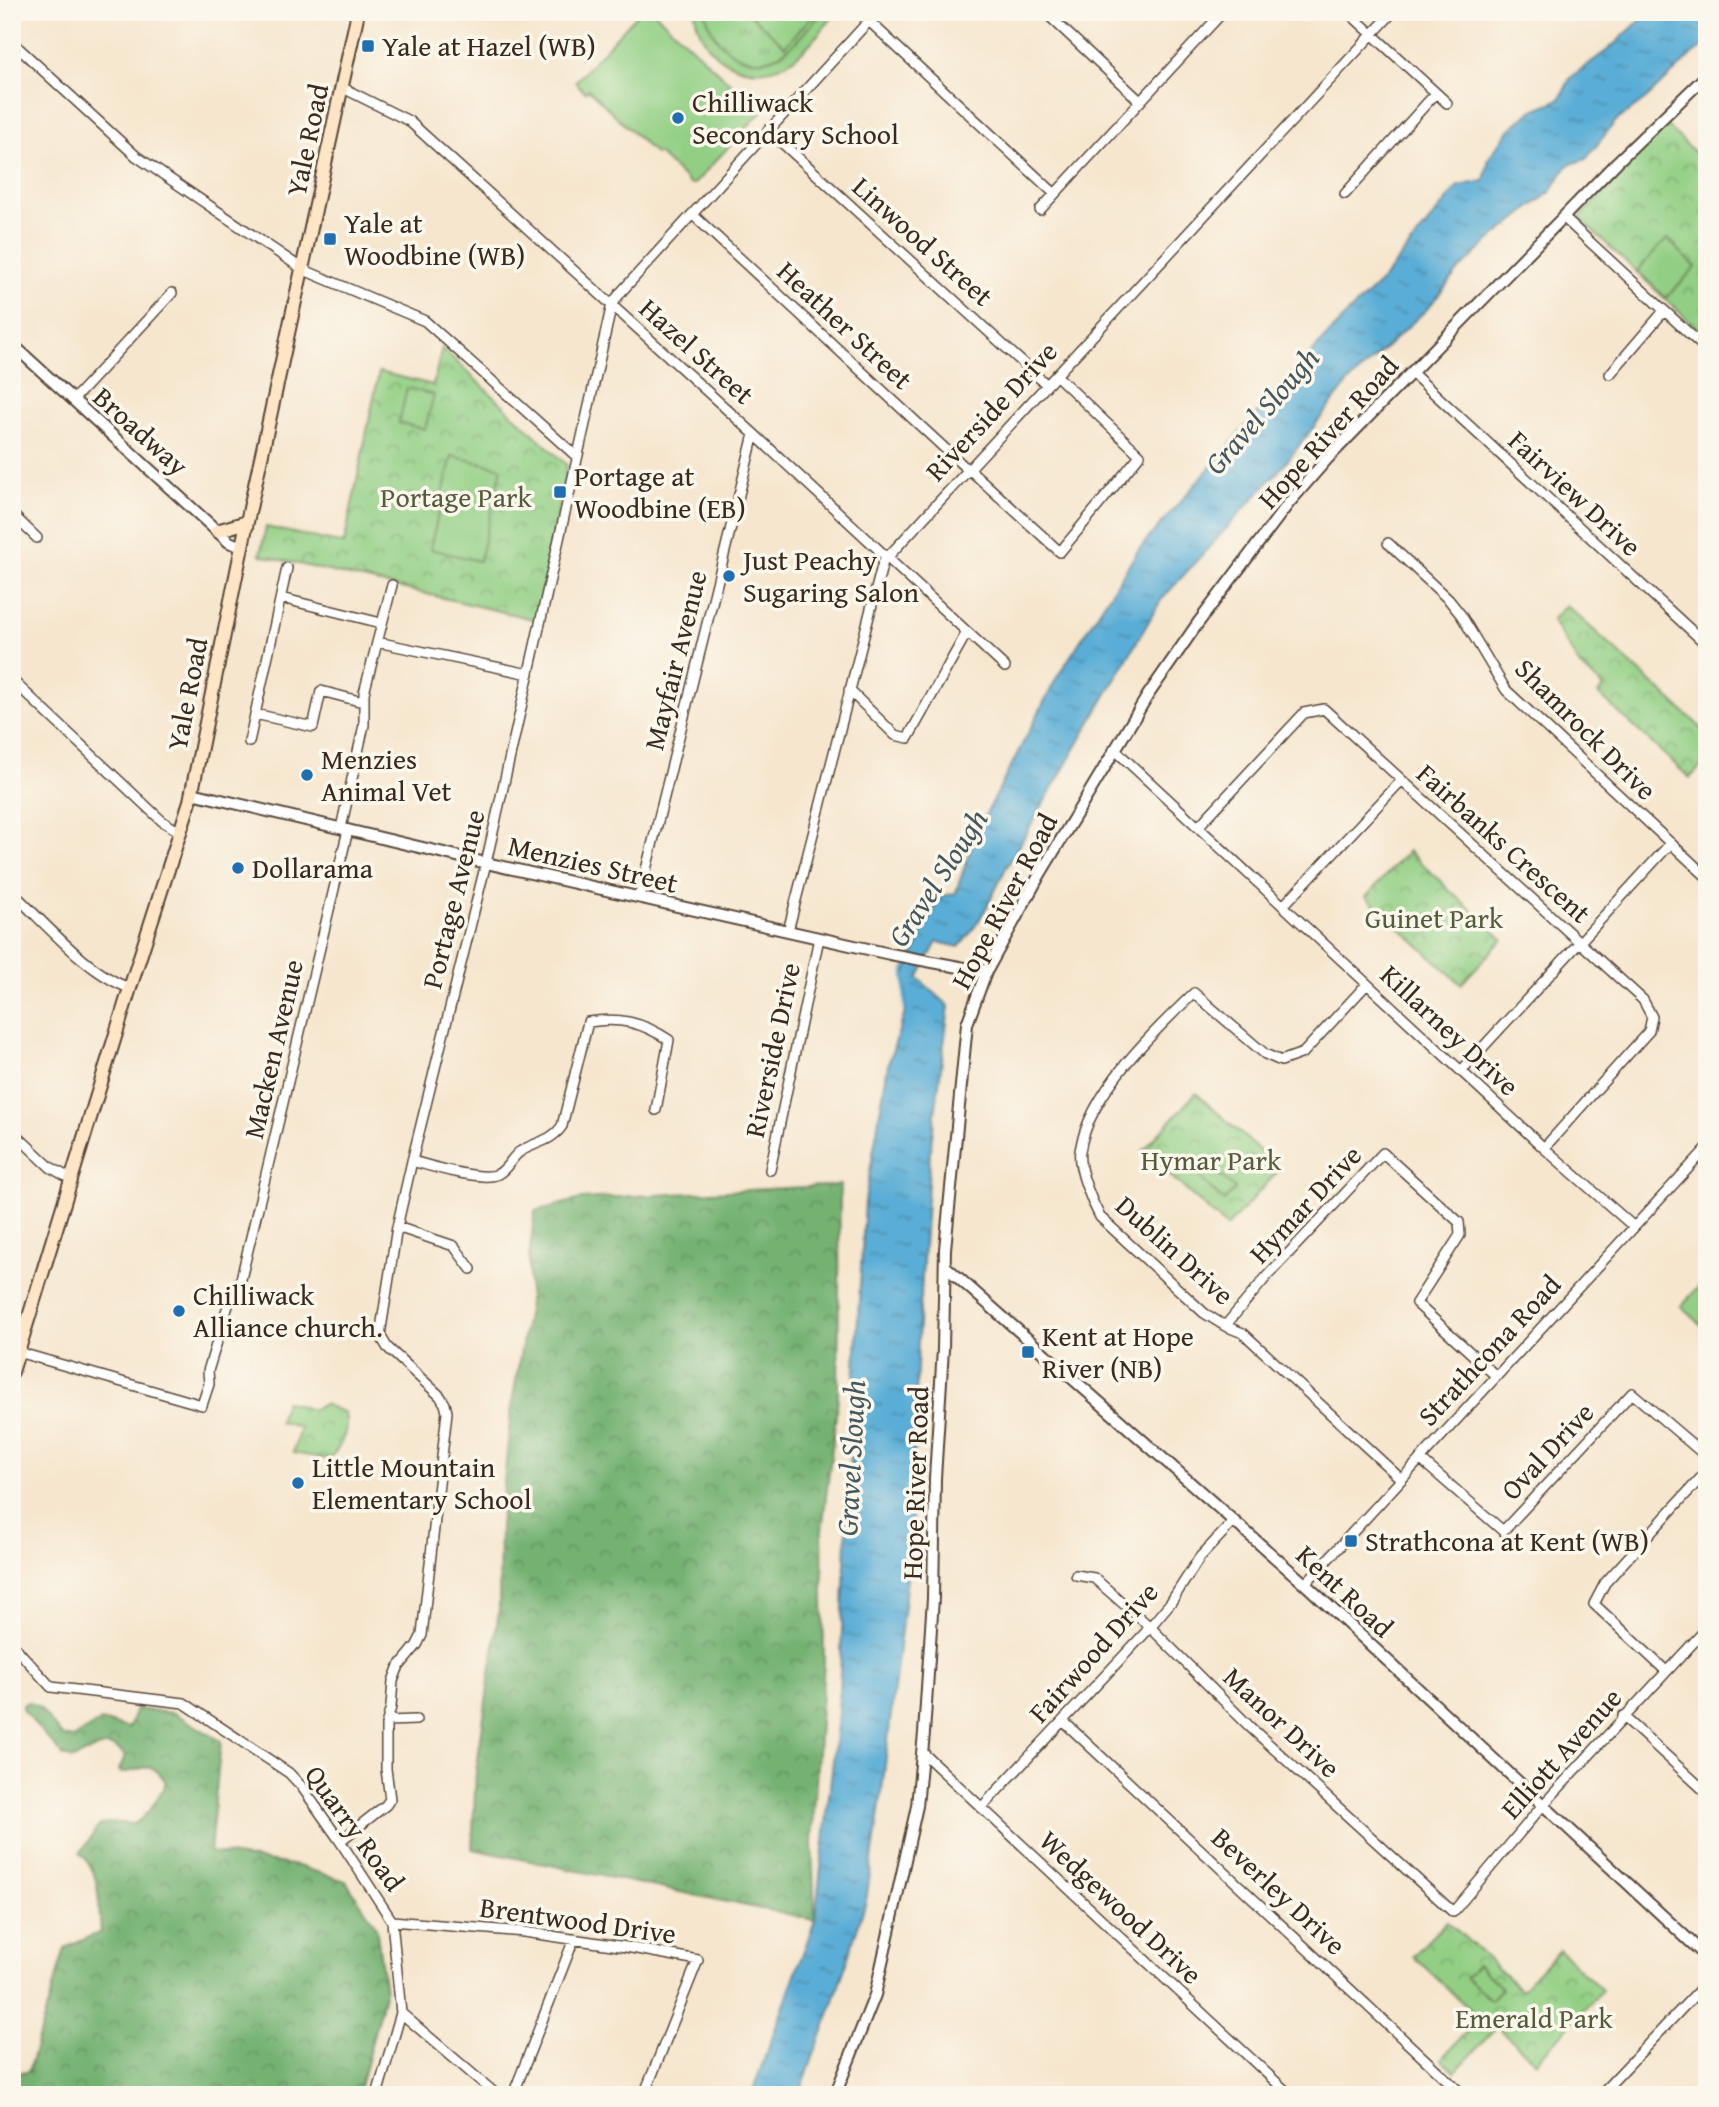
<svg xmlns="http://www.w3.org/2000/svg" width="1719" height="2107" viewBox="0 0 1719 2107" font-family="'Gentium Book Plus',serif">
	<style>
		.grass { fill: url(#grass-tufts); stroke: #667c51; stroke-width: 2 }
		.forest { fill: url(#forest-crowns); stroke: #586e48; stroke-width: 2 }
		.park { fill: url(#park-crowns); stroke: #667c51; stroke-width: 2 }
		.garden { fill: #92cf84; stroke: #667c51; stroke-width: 2 }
		.water { fill: url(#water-ripples); stroke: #4a6c7a; stroke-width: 2 }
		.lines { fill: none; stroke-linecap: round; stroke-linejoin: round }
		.stream { stroke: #5aadd6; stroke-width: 2.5 }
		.minor-casing { stroke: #574638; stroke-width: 12 }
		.tertiary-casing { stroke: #574638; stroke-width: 14 }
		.secondary-casing { stroke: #574638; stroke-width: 16 }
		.minor { stroke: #fff; stroke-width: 9 }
		.tertiary { stroke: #fff; stroke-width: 10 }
		.secondary { stroke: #fee5c5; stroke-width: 12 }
		.poi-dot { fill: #1f6fb2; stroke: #fbf7ec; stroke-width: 2.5 }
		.labels { text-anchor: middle; stroke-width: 7; stroke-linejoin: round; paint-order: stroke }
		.poi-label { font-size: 28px; fill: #3b2a1e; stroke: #fbf7ec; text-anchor: start }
		.street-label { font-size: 28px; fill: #3b2a1e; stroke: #fbf7ec }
		.park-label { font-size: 28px; fill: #555c3d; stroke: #fbf7ec }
		.water-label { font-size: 30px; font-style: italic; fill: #46585e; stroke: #fbf7ec }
	</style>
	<defs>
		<pattern id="grass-tufts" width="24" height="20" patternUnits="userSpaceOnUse" patternTransform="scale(1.75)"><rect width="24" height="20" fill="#92cf84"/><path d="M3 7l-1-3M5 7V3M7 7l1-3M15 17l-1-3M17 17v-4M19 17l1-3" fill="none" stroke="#78a86b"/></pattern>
		<pattern id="forest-crowns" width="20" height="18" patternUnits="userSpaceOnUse" patternTransform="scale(1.75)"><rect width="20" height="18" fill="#75b272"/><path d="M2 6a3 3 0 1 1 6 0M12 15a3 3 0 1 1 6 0" fill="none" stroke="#61915d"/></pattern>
		<pattern id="park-crowns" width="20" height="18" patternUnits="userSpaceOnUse" patternTransform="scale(1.75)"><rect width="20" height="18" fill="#92cf84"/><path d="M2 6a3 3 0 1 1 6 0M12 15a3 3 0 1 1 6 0" fill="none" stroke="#78a86b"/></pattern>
		<pattern id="water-ripples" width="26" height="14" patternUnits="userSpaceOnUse" patternTransform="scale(1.75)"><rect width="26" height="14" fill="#5aadd6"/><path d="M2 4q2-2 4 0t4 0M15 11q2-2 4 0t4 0" fill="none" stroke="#4c8dad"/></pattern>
	</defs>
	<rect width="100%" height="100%" fill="#fbf7ec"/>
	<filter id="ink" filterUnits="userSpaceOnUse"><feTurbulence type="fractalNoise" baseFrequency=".0143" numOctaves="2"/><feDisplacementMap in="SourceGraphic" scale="14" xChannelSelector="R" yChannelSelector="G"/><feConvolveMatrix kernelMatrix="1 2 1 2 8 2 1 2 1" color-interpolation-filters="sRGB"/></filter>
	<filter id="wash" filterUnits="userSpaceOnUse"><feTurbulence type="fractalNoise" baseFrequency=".00686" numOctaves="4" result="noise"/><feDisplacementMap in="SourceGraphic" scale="28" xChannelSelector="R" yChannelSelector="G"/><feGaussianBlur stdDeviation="1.57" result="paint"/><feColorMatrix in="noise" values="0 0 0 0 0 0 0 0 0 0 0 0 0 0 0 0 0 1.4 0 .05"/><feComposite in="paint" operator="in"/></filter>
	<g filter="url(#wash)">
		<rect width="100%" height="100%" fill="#f6e6ce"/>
		<path class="grass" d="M 706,12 L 823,12 C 809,26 796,45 779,55 C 747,72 710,46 706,12 Z"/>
		<path class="forest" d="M 840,1185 L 838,1398 L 822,1530 L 824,1662 L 812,1842 L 815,1920 L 472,1849 L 476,1772 L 499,1610 L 500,1526 L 511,1410 L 529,1303 L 529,1257 L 535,1211 L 581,1199 Z
			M 28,1702 L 39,1707 L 62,1736 L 73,1738 L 101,1721 L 129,1728 L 136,1709 L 174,1713 L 221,1741 L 210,1852 L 298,1866 L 346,1881 L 376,1926 L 385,1991 L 358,2095 L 12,2095 L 12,2073 L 28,2072 L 65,1948 L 101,1932 C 98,1906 102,1871 80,1853 C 104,1823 90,1820 134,1824 C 150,1813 158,1799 166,1782 C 149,1757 143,1771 121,1773 L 119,1770 L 125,1757 C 111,1734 91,1752 73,1759 L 63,1756 L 22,1709 L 23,1705 Z"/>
		<path class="park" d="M 1666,125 L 1707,164 L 1707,338 L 1579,218 Z
			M 442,348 L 567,465 L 537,620 L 260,555 L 266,527 L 344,544 L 379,372 L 433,385 Z
			M 1566,605 L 1707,733 L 1707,760 L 1690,778 L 1598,694 L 1604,687 L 1580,666 L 1552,620 Z
			M 1408,851 L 1503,939 L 1461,984 L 1366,897 Z
			M 1196,1093 L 1280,1169 L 1227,1227 L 1143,1151 Z
			M 285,1401 L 312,1410 L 324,1404 L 345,1413 C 349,1429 341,1451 327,1459 L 293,1453 L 300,1427 L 279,1422 Z
			M 1447,1921 L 1521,1990 L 1559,1950 L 1602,1990 L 1536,2062 L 1497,2027 L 1455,2072 L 1441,2059 L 1479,2018 L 1413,1956 Z"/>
		<path class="garden" d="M 639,12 L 654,12 L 750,102 L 753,99 L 764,109 L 694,184 L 690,184 L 659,154 L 655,154 L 588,89 L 585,92 L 575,82 Z
			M 695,12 L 706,12 C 710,46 747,72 779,55 C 796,45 809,26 823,12 L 837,12 C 823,28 809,48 792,60 C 752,87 699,59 695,12 Z
			M 747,12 L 816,12 L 785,46 Z
			M 1667,239 L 1696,267 L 1666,298 L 1637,271 Z
			M 407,388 L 434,395 L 425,429 L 399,423 Z
			M 452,456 L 502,468 L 479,561 L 430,549 Z
			M 1210,1166 L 1235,1189 L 1224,1201 L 1200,1178 Z
			M 1707,1278 L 1707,1330 L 1681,1306 Z
			M 1477,1965 L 1502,1988 L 1491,2000 L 1466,1977 Z"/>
		<path class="water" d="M 1652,12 L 1707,12 L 1707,44 L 1693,54 L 1647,98 L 1615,122 L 1586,159 L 1568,165 L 1550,192 L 1489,241 L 1459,270 L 1428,308 L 1348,383 L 1283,466 L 1161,600 L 1005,870 C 992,897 980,924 959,947 L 937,942 L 918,978 L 949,1006 L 930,1153 L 918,1340 L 911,1546 L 881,1799 L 866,1901 L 834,2001 L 799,2095 L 751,2095 L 815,1920 L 838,1716 L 851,1433 L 865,1201 L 888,1065 L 906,1009 L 905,975 L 922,934 L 941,896 L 955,894 L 977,832 L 1056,679 L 1139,549 L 1275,393 L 1346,315 L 1379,284 L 1458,186 L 1484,181 L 1489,158 L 1510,129 L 1533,110 L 1560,99 L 1571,77 L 1609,49 L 1635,25 Z"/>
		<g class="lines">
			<path class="stream" d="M 905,1010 L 904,970 L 909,963"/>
		</g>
	</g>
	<g filter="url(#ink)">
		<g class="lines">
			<defs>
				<path id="minor" d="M 1045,12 L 1140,101
					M 1348,12 L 1447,103
					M 869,21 L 1055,194
					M 12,42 L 136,156 L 304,270 L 425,321 L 576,456
					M 343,88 L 409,121 L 754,434 L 1005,667
					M 768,130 L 1047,385
					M 1345,194 L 1436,93
					M 1040,210 L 1223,12
					M 692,214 L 968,470
					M 1564,218 L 1707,350
					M 1412,373 L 1707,645
					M 1610,374 L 1664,311
					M 73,400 L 172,293
					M 969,469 L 1060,552 L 1140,455 L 1056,375
					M 12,514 L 37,538
					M 1388,543 L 1449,600 L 1461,615 L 1506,690 L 1707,877
					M 281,598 L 381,623
					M 377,642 L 529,674
					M 12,680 L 162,821 L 180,832
					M 849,690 L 895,735 L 908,738 L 967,632
					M 255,714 L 313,727 L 321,691 L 363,702
					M 249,742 L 287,568
					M 1114,749 L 1544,1148 L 1634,1227
					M 1198,827 L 1304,713 L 1324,709 L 1643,1000 L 1652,1017 L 1649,1031 L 1544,1148
					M 341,828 L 364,725 L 364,693 L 392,585
					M 12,892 C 44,922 89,975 130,988
					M 639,898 L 754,434
					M 1283,906 L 1402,780
					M 788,931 L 883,562 L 1393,12
					M 1367,984 L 1303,1053 L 1281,1061 L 1265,1054 L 1194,993 C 1153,1032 1089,1093 1080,1151 C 1077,1168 1092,1202 1100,1217 L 1204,1313 L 1225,1326 L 1243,1333 L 1401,1479
					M 1461,1071 L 1671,843
					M 12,1131 L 50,1167 L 71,1179
					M 412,1161 C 430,1166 483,1182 498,1174 C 508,1169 512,1156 521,1151 C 536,1142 552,1141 562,1126 L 588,1022 C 620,1017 642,1022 669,1040 L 656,1110
					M 770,1170 L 819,938
					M 397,1227 L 454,1246 L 471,1269
					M 1225,1326 L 1268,1275 L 1383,1153 L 1459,1222 L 1460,1235 L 1416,1303 L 1496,1376
					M 14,1351 L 202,1405 L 209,1384 L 208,1371 L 230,1299 L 241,1279 L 348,830
					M 1420,1459 L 1503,1531 L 1632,1393 L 1707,1457
					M 1076,1575 L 1094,1578 L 1150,1627 L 1250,1727 L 1453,1912 L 1543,1805 L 1707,1628
					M 1305,1584 L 1707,1148
					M 12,1644 L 51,1687 L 184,1703 L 289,1773 L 302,1787 L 340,1841 L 392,1921 L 401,2013 L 377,2095
					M 1665,1670 L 1594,1604 L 1605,1583 L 1707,1471
					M 1623,1716 L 1707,1793
					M 387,1721 L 416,1720
					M 1063,1721 L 1463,2095
					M 922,1752 L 1290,2095
					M 981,1808 L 1145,1633 L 1171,1602 L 1200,1557 L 1234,1521
					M 340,1841 L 386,1805 L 390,1799 L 386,1769 L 386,1725 L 391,1707 L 393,1681 L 398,1668 L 417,1645 L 422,1635 L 447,1412 L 445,1404 L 440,1396 L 387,1347 L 380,1335 L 397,1227 L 412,1161 L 486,863 L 612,304 L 622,291 L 877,12
					M 392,1921 L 524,1932 L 626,1947 L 698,1960 L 644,2095
					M 401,2013 L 497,2095
					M 513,2095 L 574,1939
					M 1600,2095 L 1707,1982"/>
				<path id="tertiary" d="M 12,344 L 229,542 L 242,547
					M 192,793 L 486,863 L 890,954 L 986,972
					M 945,1266 L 1305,1584 L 1707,1957
					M 835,2095 L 875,1995 L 917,1806 L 924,1733 L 933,1598 L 935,1478 L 943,1349 L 945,1249 L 967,1024 L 986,972 L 1039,876 L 1148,695 L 1198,623 L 1288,504 L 1328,458 L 1617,162 L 1707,75"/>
				<path id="secondary" d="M 217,531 L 247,522
					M 12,1372 L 130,988 L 190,801 L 247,522 L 358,12"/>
			</defs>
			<use href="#minor" class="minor-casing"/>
			<use href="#tertiary" class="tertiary-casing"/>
			<use href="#secondary" class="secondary-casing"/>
			<use href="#minor" class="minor"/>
			<use href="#tertiary" class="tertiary"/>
			<use href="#secondary" class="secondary"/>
		</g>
	</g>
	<g class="poi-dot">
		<rect x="361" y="39" width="14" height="14" rx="3.5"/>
		<circle cx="678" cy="118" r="7"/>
		<rect x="323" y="232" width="14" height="14" rx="3.5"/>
		<rect x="553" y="485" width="14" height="14" rx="3.5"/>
		<circle cx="729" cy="576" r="7"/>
		<circle cx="307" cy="775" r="7"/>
		<circle cx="238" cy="868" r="7"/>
		<circle cx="179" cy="1311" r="7"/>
		<rect x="1021" y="1345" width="14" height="14" rx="3.5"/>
		<circle cx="298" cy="1483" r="7"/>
		<rect x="1344" y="1534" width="14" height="14" rx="3.5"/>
	</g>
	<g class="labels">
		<g class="poi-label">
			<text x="382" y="56">Yale at Hazel (WB)</text>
			<text x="692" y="112">Chilliwack<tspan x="692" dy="32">Secondary School</tspan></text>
			<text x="344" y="233">Yale at<tspan x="344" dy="32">Woodbine (WB)</tspan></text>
			<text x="574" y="486">Portage at<tspan x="574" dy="32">Woodbine (EB)</tspan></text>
			<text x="743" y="570">Just Peachy<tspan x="743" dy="32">Sugaring Salon</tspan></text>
			<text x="321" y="769">Menzies<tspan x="321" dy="32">Animal Vet</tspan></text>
			<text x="252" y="878">Dollarama</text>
			<text x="193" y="1305">Chilliwack<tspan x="193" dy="32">Alliance church.</tspan></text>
			<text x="1042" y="1346">Kent at Hope<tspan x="1042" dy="32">River (NB)</tspan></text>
			<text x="312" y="1477">Little Mountain<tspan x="312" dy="32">Elementary School</tspan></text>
			<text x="1365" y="1551">Strathcona at Kent (WB)</text>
		</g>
		<g class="street-label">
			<text transform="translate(307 140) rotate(-78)" y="10">Yale Road</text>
			<text transform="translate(923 241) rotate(42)" y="10">Linwood Street</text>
			<text transform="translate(845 325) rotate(43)" y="10">Heather Street</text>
			<text transform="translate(697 351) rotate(42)" y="10">Hazel Street</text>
			<text transform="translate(991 411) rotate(-47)" y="10">Riverside Drive</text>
			<text transform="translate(141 431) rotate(42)" y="10">Broadway</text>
			<text transform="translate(1328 432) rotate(-48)" y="10">Hope River Road</text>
			<text transform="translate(1575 493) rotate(43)" y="10">Fairview Drive</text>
			<text transform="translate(675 660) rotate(-76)" y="10">Mayfair Avenue</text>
			<text transform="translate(187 694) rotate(-79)" y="10">Yale Road</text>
			<text transform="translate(1586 729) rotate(45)" y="10">Shamrock Drive</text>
			<text transform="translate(1504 843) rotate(42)" y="10">Fairbanks Crescent</text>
			<text transform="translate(593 864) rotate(13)" y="10">Menzies Street</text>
			<text transform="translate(453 899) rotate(-76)" y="10">Portage Avenue</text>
			<text transform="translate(1004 901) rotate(-62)" y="10">Hope River Road</text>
			<text transform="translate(1450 1030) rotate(43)" y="10">Killarney Drive</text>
			<text transform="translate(273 1049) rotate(-77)" y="10">Macken Avenue</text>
			<text transform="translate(772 1050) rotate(-78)" y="10">Riverside Drive</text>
			<text transform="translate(1305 1204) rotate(-47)" y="10">Hymar Drive</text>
			<text transform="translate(1175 1250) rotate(42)" y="10">Dublin Drive</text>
			<text transform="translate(1489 1350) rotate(-47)" y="10">Strathcona Road</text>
			<text transform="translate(1547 1451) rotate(-47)" y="10">Oval Drive</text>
			<text transform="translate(915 1483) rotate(-88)" y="10">Hope River Road</text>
			<text transform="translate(1345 1591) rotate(43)" y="10">Kent Road</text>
			<text transform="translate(1093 1652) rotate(-48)" y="10">Fairwood Drive</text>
			<text transform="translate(1282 1722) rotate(43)" y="10">Manor Drive</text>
			<text transform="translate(1561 1753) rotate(-48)" y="10">Elliott Avenue</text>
			<text transform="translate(355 1828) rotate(54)" y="10">Quarry Road</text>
			<text transform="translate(1279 1891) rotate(43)" y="10">Beverley Drive</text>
			<text transform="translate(1121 1907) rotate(43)" y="10">Wedgewood Drive</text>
			<text transform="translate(578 1920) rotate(8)" y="10">Brentwood Drive</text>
		</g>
		<g class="park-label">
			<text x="456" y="507">Portage Park</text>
			<text x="1434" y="928">Guinet Park</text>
			<text x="1211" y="1170">Hymar Park</text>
			<text x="1534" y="2028">Emerald Park</text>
		</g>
		<g class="water-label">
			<text transform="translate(1262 411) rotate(-49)" y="10">Gravel Slough</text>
			<text transform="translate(938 878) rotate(-57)" y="10">Gravel Slough</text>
			<text transform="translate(851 1458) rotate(-87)" y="10">Gravel Slough</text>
		</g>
	</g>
	<rect width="1719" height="2107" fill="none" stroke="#fbf7ec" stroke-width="42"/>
</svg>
